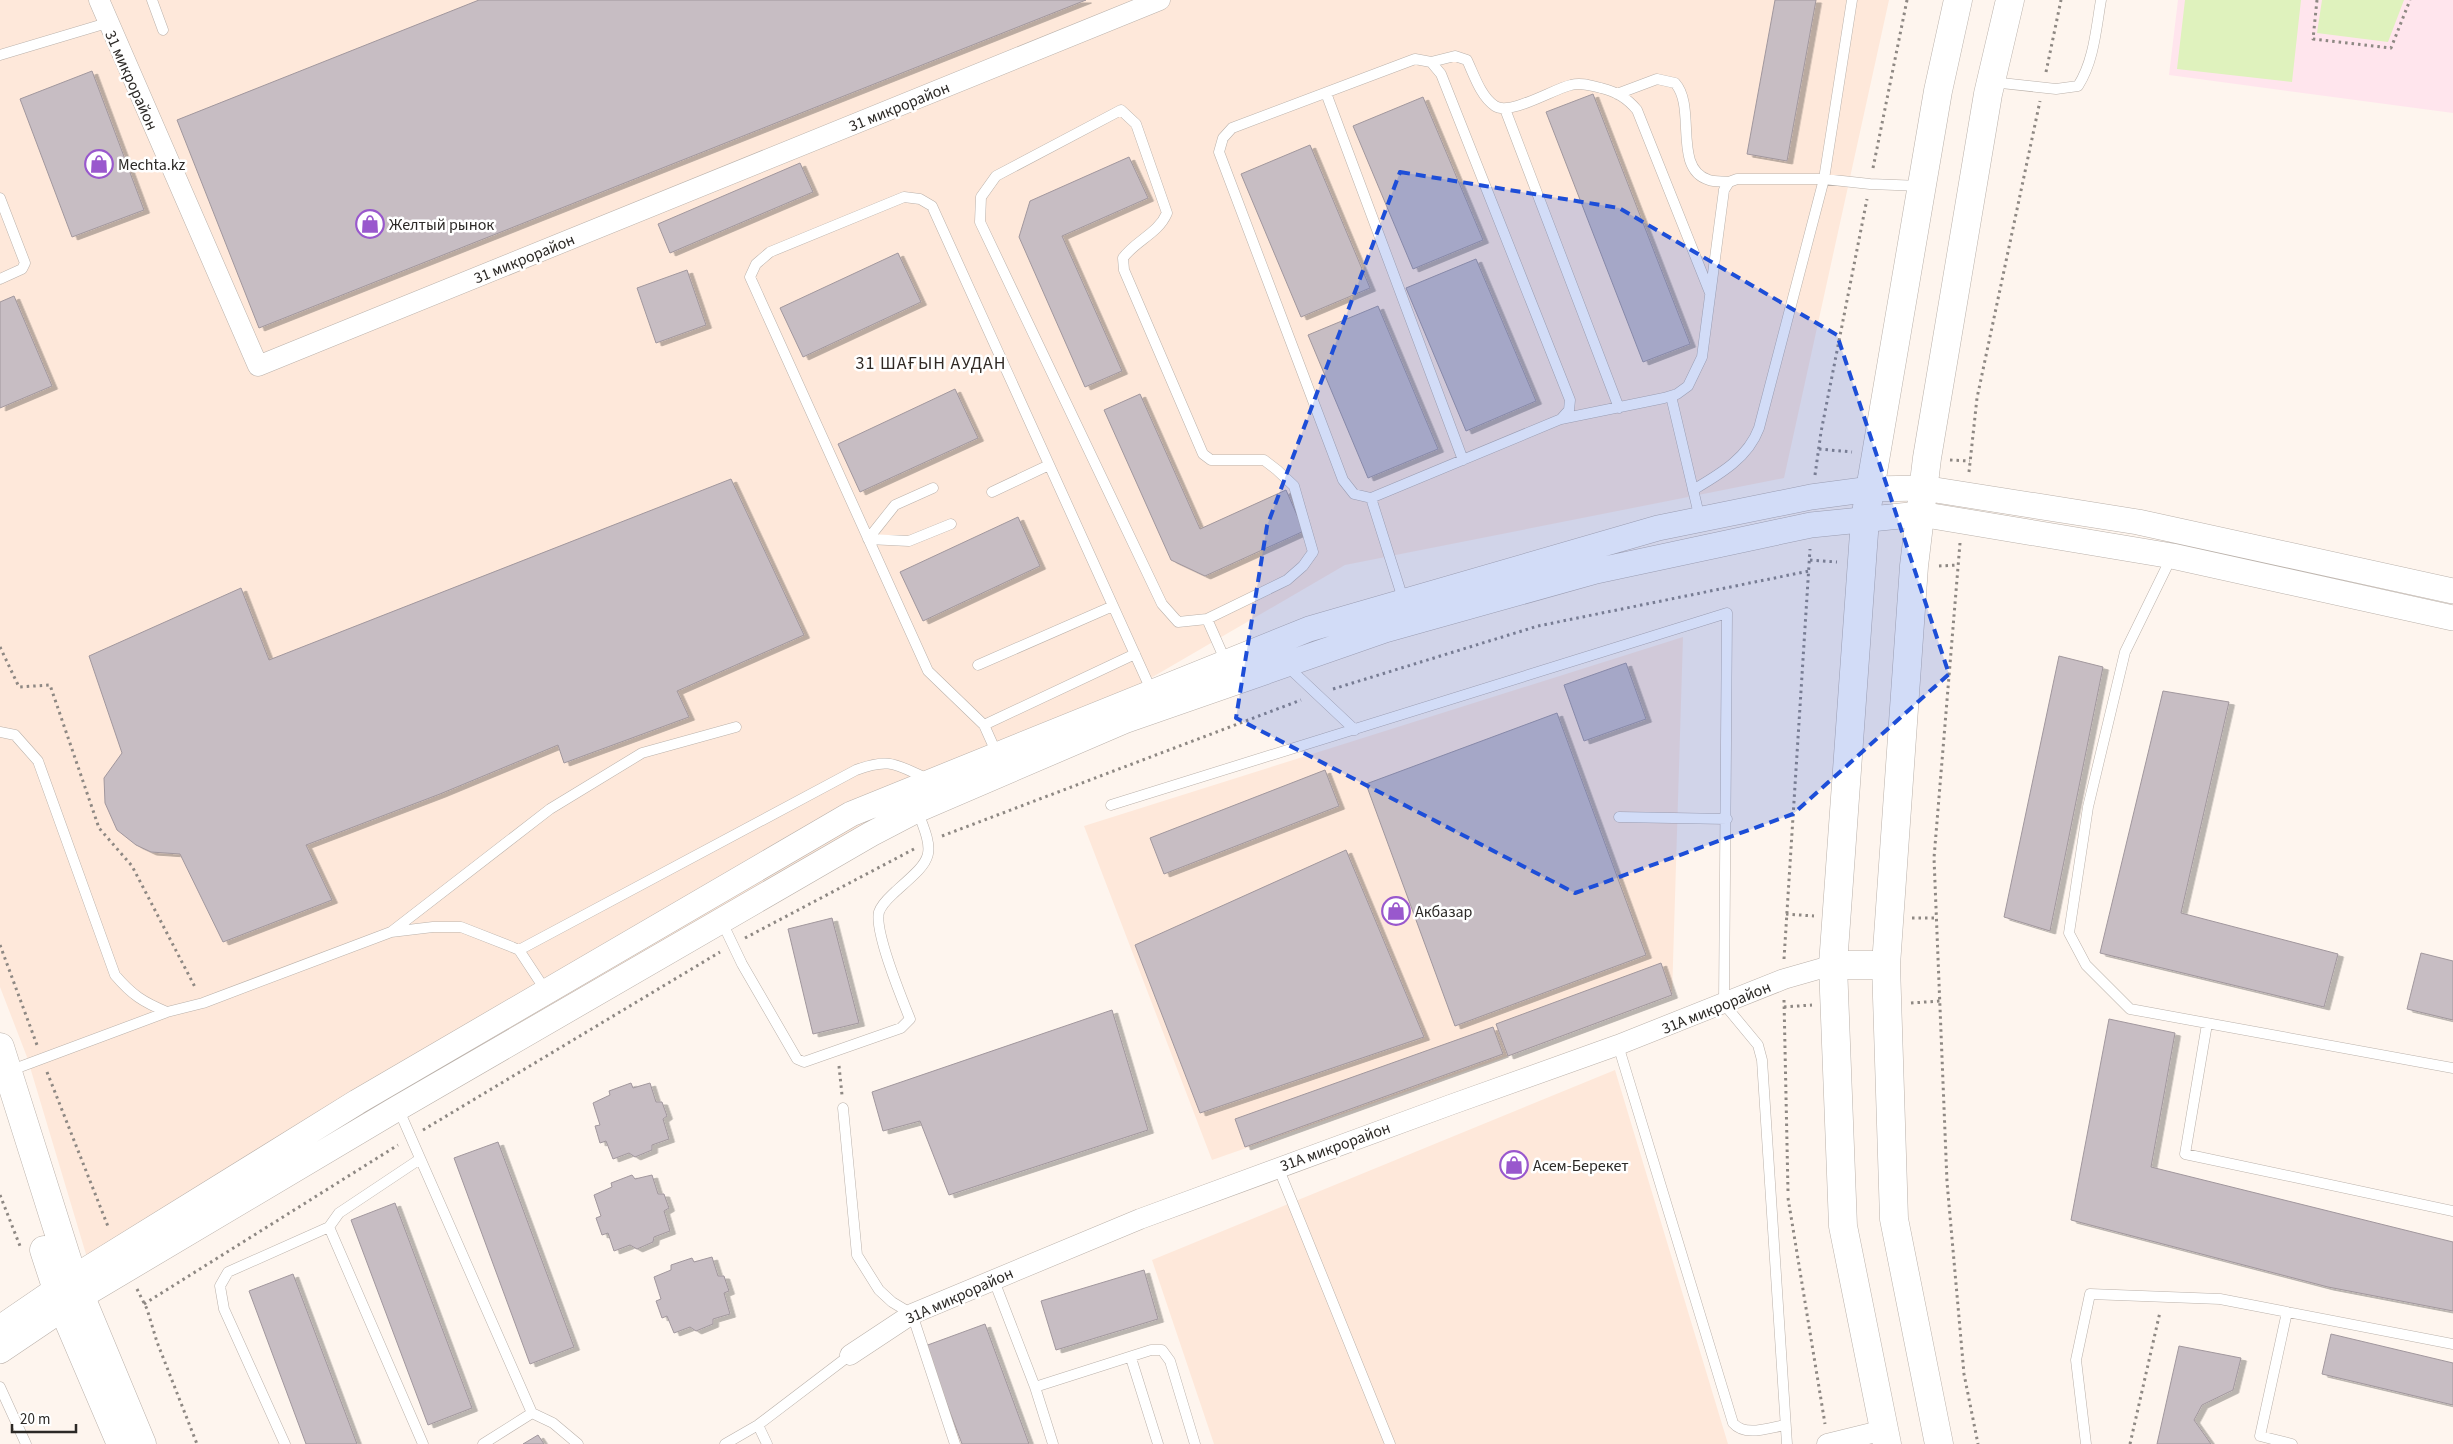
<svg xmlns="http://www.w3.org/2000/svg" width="2453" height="1444" viewBox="0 0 2453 1444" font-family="'Source Sans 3',sans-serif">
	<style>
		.commercial { fill: #fee8da }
		.education { fill: #ffe5ed }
		.green { fill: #dff2bd }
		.building { fill: #c7bdc3; stroke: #a1979d; filter: url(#shadow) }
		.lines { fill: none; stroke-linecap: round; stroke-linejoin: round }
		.service-casing { stroke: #bab1aa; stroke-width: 11 }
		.minor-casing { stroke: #bab1aa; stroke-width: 21 }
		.tertiary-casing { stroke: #bab1aa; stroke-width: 26 }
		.secondary-casing { stroke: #bab1aa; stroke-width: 29 }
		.path { stroke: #8e8883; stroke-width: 3; stroke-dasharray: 2.5 4; stroke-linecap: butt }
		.service { stroke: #fff; stroke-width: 10 }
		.minor { stroke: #fff; stroke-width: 20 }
		.tertiary { stroke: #fff; stroke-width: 25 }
		.secondary { stroke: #fff; stroke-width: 28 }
		.marked { fill: #1d4ed8; fill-opacity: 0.2; stroke: #1d4ed8; stroke-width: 4; stroke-dasharray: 10 6; stroke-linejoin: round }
		.labels { text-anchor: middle; stroke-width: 5; stroke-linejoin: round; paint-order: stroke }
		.street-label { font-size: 16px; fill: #2c2926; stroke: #fff }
		.poi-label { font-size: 16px; fill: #2c2926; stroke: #fff; text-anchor: start }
		.neighbourhood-label { font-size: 18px; letter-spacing: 1px; fill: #302924; stroke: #fff }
	</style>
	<defs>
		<filter id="shadow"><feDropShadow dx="5.5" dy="3" stdDeviation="0" flood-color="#0004"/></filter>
	</defs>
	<rect width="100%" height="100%" fill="#fef5ee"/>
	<path class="commercial" d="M 0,0 L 1889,0 L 1784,478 L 1345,565 L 97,1291 L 27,1057 L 0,987 Z
		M 1683,637 L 1672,995 L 1508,1056 L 1212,1160 L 1084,826 Z
		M 1615,1070 L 1728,1444 L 1214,1444 L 1152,1260 Z"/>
	<path class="education" d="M 2178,0 L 2453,0 L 2453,113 L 2169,75 Z"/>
	<path class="green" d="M 2185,0 L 2301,0 L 2292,82 L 2177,69 Z
		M 2322,0 L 2404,0 L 2388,42 L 2317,33 Z"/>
	<path class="building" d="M 479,0 L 1086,0 L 259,328 L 177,120 Z
		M 1775,0 L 1816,0 L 1787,161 L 1747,154 Z
		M 92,71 L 144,210 L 72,237 L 20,99 Z
		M 1593,94 L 1690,344 L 1643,362 L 1546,112 Z
		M 1423,97 L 1483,240 L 1413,269 L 1353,126 Z
		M 1310,145 L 1370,288 L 1301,317 L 1241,174 Z
		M 1129,157 L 1148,198 L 1062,236 L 1122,371 L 1085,387 L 1019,237 L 1030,201 Z
		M 800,163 L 813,192 L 670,253 L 658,224 Z
		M 898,253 L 921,302 L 803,357 L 780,308 Z
		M 1476,259 L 1536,401 L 1466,431 L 1406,288 Z
		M 687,270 L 706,325 L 656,343 L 637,288 Z
		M 14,296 L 52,386 L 0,408 L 0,302 Z
		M 1378,306 L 1438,449 L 1368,478 L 1308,335 Z
		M 955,389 L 978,438 L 860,492 L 838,444 Z
		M 1140,394 L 1200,529 L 1286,490 L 1304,531 L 1205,576 L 1171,560 L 1104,410 Z
		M 731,479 L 804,635 L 677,691 L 689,717 L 564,763 L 558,745 L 440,794 L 306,845 L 332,900 L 223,942 L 180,854 L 151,852 L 136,845 L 117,830 L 105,803 L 104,778 L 122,753 L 89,656 L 241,588 L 269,660 Z
		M 1018,517 L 1040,566 L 923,621 L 900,572 Z
		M 2059,656 L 2103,667 L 2050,931 L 2004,917 Z
		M 1626,663 L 1646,719 L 1584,741 L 1564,685 Z
		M 2163,691 L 2229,702 L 2181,913 L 2338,954 L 2324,1007 L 2100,953 Z
		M 1557,713 L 1646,955 L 1455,1026 L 1366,784 Z
		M 1325,770 L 1339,806 L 1164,874 L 1150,838 Z
		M 1346,850 L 1424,1037 L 1200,1113 L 1135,945 Z
		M 832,918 L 859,1023 L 813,1034 L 788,929 Z
		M 2421,953 L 2453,961 L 2453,1020 L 2407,1009 Z
		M 1661,963 L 1672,995 L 1508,1056 L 1496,1024 Z
		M 1112,1010 L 1148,1130 L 949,1195 L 920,1121 L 883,1131 L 872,1092 Z
		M 2109,1019 L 2175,1033 L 2151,1167 L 2453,1242 L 2453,1311 L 2328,1287 L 2071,1220 Z
		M 1493,1027 L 1503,1054 L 1245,1147 L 1235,1119 Z
		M 631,1083 L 633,1088 L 650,1083 L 656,1102 L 662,1102 L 667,1116 L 663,1119 L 669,1139 L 652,1145 L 652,1150 L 635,1157 L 629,1153 L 613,1159 L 606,1141 L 600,1143 L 595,1126 L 600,1125 L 593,1103 L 610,1095 L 609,1091 Z
		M 498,1142 L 574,1347 L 530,1364 L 454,1158 Z
		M 632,1175 L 635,1179 L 652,1175 L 658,1194 L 664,1194 L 669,1208 L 664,1211 L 670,1231 L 654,1237 L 653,1242 L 637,1249 L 630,1245 L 614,1251 L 608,1233 L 602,1235 L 596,1218 L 601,1216 L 594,1195 L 612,1187 L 611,1183 Z
		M 395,1203 L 472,1408 L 428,1425 L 351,1220 Z
		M 712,1257 L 718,1276 L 724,1276 L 729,1291 L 724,1293 L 730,1314 L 713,1319 L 713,1324 L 696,1331 L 690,1327 L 674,1333 L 667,1316 L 662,1318 L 656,1301 L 661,1299 L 654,1277 L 671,1270 L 671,1265 L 692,1258 L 694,1262 Z
		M 1144,1270 L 1158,1319 L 1056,1350 L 1041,1301 Z
		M 293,1274 L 357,1444 L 306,1444 L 249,1291 Z
		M 985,1324 L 1029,1444 L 962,1444 L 925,1346 Z
		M 2331,1334 L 2453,1363 L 2453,1405 L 2322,1374 Z
		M 2179,1346 L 2241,1358 L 2233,1390 L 2202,1405 L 2194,1420 L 2211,1444 L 2157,1444 Z
		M 538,1435 L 544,1444 L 523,1444 Z"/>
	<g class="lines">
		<defs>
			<path id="service" d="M 152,0 L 163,30
				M 0,55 L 107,23
				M 1415,59 L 1431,62 L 1441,74 L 1570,400 L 1569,410 L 1561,419 L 1371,498 L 1354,494 L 1343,480 L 1219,152 L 1223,138 L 1232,128 Z
				M 1431,62 L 1455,56 L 1467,60 C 1474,75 1481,97 1495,106 C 1510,116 1553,89 1571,85 C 1581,82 1592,86 1601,88 C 1617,92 1627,98 1637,110 L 1710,293
				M 1992,82 L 2056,89 L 2078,86 C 2094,61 2096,29 2101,0
				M 1326,93 L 1463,460
				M 1617,94 L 1657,79 L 1675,83 C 1697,107 1672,169 1709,180 C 1715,182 1723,181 1729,182
				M 1505,109 L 1619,408
				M 1121,110 L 1136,124 L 1167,213 C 1158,234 1136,240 1123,258 L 1124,270 L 1203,454 L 1211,460 L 1264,460 L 1277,470 L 1294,486 L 1313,552 L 1303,566 L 1287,580 L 1207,619 L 1178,622 L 1162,604 L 980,222 L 981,197 L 996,176 Z
				M 0,198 L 25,263 L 22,269 L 0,279
				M 1671,396 L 1700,519
				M 1561,419 L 1664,398 L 1677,394 L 1688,386 L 1702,357 L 1724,190 L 1729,182 L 1737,179 L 1824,179 L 1870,184 L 1921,186
				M 933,488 L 895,505 L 868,539 L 909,541 L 951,524
				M 1693,490 C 1720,474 1748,458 1759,428 L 1824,179 L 1852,0
				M 992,492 L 1049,465
				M 1371,498 L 1404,602
				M 2172,556 L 2125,652 L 2088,807 L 2069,933 L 2086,965 L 2130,1009 L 2453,1068
				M 1207,619 L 1226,662
				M 978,665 L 1113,606
				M 1287,666 L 1355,730
				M 984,725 L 1135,654
				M 0,732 L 15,735 L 38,761 L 115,975 C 132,995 143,1002 167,1012
				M 997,754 L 984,725 L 928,671 L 750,277 L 756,264 L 770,252 L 904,197 L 920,199 L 932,206 L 1152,692
				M 1111,805 L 1727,613 L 1724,1004 L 1758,1045 L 1762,1060 L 1787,1444
				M 1619,817 L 1727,819
				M 721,920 L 742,964 L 797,1059 L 804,1062 L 901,1028 L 910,1019 C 902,999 874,931 879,912 C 882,903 890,897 896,891 C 933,858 936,857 917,810
				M 391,932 L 550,809 L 642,753 L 736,727
				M 519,950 L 856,770 C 891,757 896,765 928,779
				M 2207,1024 L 2185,1154 L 2453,1211
				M 1618,1045 L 1733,1423 C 1745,1437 1768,1428 1785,1425
				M 9,1071 L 167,1012 L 203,1003 L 391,932 L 433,927 L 461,927 L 512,947 L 519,950 L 546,991
				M 398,1108 L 532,1413 L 483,1444
				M 843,1108 L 857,1255 L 879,1290 L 892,1302 L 912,1314 L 955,1444
				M 420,1159 L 339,1213 L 329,1227 L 423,1444
				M 1278,1167 L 1390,1444
				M 993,1278 L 1035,1387 L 1053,1444
				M 2287,1312 L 2260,1436 L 2292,1444
				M 1131,1358 L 1158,1444
				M 0,1387 L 26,1444
				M 1035,1387 L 1151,1350 L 1162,1350 L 1170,1361 L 1195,1444
				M 532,1413 L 553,1423 L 578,1444
				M 758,1425 L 767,1444
				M 285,1444 L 224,1309 L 220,1286 L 228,1272 L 329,1227
				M 725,1444 L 758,1425 L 850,1355
				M 2086,1444 L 2076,1360 L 2090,1294 L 2220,1299 L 2453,1344"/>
			<path id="minor" d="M 99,0 L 258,366 L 1160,0
				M 850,1355 L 912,1314 L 1140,1219 L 1450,1105 L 1618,1045 L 1784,979 L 1833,965
				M 1827,1444 L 1884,1430"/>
			<path id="tertiary" d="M 0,1328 L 73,1278 L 357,1102 L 851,814 L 1309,629 L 1658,528 L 1811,497 L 1871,489 L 1923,488 L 2138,522 L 2453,591
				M 0,1351 L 80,1297 L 398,1108 L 871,834 L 917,810 L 1124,721 L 1385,630 L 1596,571 L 1811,525 L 1920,514 L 2172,556 L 2453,618"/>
			<path id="secondary" d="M 1833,965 L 1886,965
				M 0,1047 L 73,1278 L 142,1444
				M 44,1250 L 63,1308 L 121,1444
				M 1887,1444 L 1843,1226 L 1833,965 L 1865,519 L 1938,91 L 1958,0
				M 1939,1444 L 1894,1219 L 1886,965 L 1914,566 L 1927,458 L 1988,94 L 2010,0"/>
		</defs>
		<use href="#service" class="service-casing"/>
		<use href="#minor" class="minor-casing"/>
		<use href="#tertiary" class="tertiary-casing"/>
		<use href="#secondary" class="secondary-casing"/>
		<path class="path" d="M 2317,0 L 2313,39 L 2391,48 L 2410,0
			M 2046,72 L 2061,0
			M 1873,168 L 1907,0
			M 1819,449 L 1852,452
			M 1950,460 L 1970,461
			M 1969,472 L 1977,398 L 2040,101
			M 1815,475 L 1821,432 L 1867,199
			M 1960,543 L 1934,858 L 1947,1182 L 1964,1374 L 1978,1444
			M 1810,560 L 1837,562
			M 1939,566 L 1958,565
			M 0,647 L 19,687 L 50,685 L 99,828 L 132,866 L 196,989
			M 1333,689 L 1538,626 L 1809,571
			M 942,836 L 1301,700
			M 1786,914 L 1814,916
			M 1912,918 L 1937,918
			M 745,938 L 914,849
			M 0,945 L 37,1045
			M 1784,959 L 1810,549
			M 1784,1000 L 1788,1192
			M 1911,1003 L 1940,1001
			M 1784,1007 L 1812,1005
			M 839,1066 L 842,1095
			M 47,1072 L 109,1229
			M 423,1130 L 720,952
			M 0,1195 L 20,1246
			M 1788,1198 L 1825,1424
			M 137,1289 L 147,1309 L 157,1342 L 197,1444
			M 144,1304 L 398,1145
			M 2130,1444 L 2160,1312"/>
		<use href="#service" class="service"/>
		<use href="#minor" class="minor"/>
		<use href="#tertiary" class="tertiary"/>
		<use href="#secondary" class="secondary"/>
	</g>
	<path class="marked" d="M 1400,172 L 1619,208 L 1837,335 L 1949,674 L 1793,814 L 1575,893 L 1236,718 L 1267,526 Z"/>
	<defs>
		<symbol id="shop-ring" viewBox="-11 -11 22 22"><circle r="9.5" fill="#fff" stroke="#9958cd" stroke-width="1.5"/><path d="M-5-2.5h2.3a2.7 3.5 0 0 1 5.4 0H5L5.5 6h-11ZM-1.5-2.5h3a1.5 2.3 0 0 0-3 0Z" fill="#9958cd"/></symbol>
	</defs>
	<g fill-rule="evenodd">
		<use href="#shop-ring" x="83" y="148" width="32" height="32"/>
		<use href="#shop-ring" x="354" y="208" width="32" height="32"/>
		<use href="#shop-ring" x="1380" y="895" width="32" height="32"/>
		<use href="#shop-ring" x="1498" y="1149" width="32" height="32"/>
	</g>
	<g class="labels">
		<g class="street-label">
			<text transform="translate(132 80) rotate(66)" y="6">31 микрорайон</text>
			<text transform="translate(899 106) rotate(-22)" y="6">31 микрорайон</text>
			<text transform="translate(524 258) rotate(-22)" y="6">31 микрорайон</text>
			<text transform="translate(1716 1007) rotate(-22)" y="6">31А микрорайон</text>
			<text transform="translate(1335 1146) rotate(-20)" y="6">31А микрорайон</text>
			<text transform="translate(959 1295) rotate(-24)" y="6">31А микрорайон</text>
		</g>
		<g class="poi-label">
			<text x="118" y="170">Mechta.kz</text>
			<text x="389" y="230">Желтый рынок</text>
			<text x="1415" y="917">Акбазар</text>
			<text x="1533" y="1171">Асем-Берекет</text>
		</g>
		<g class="neighbourhood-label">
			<text x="931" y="369">31 ШАҒЫН АУДАН</text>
		</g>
	</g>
	<path d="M12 1424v8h64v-8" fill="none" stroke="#2c2926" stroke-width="2.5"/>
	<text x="20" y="1424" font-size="15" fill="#2c2926" stroke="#ffffff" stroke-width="4" paint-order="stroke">20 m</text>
</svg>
